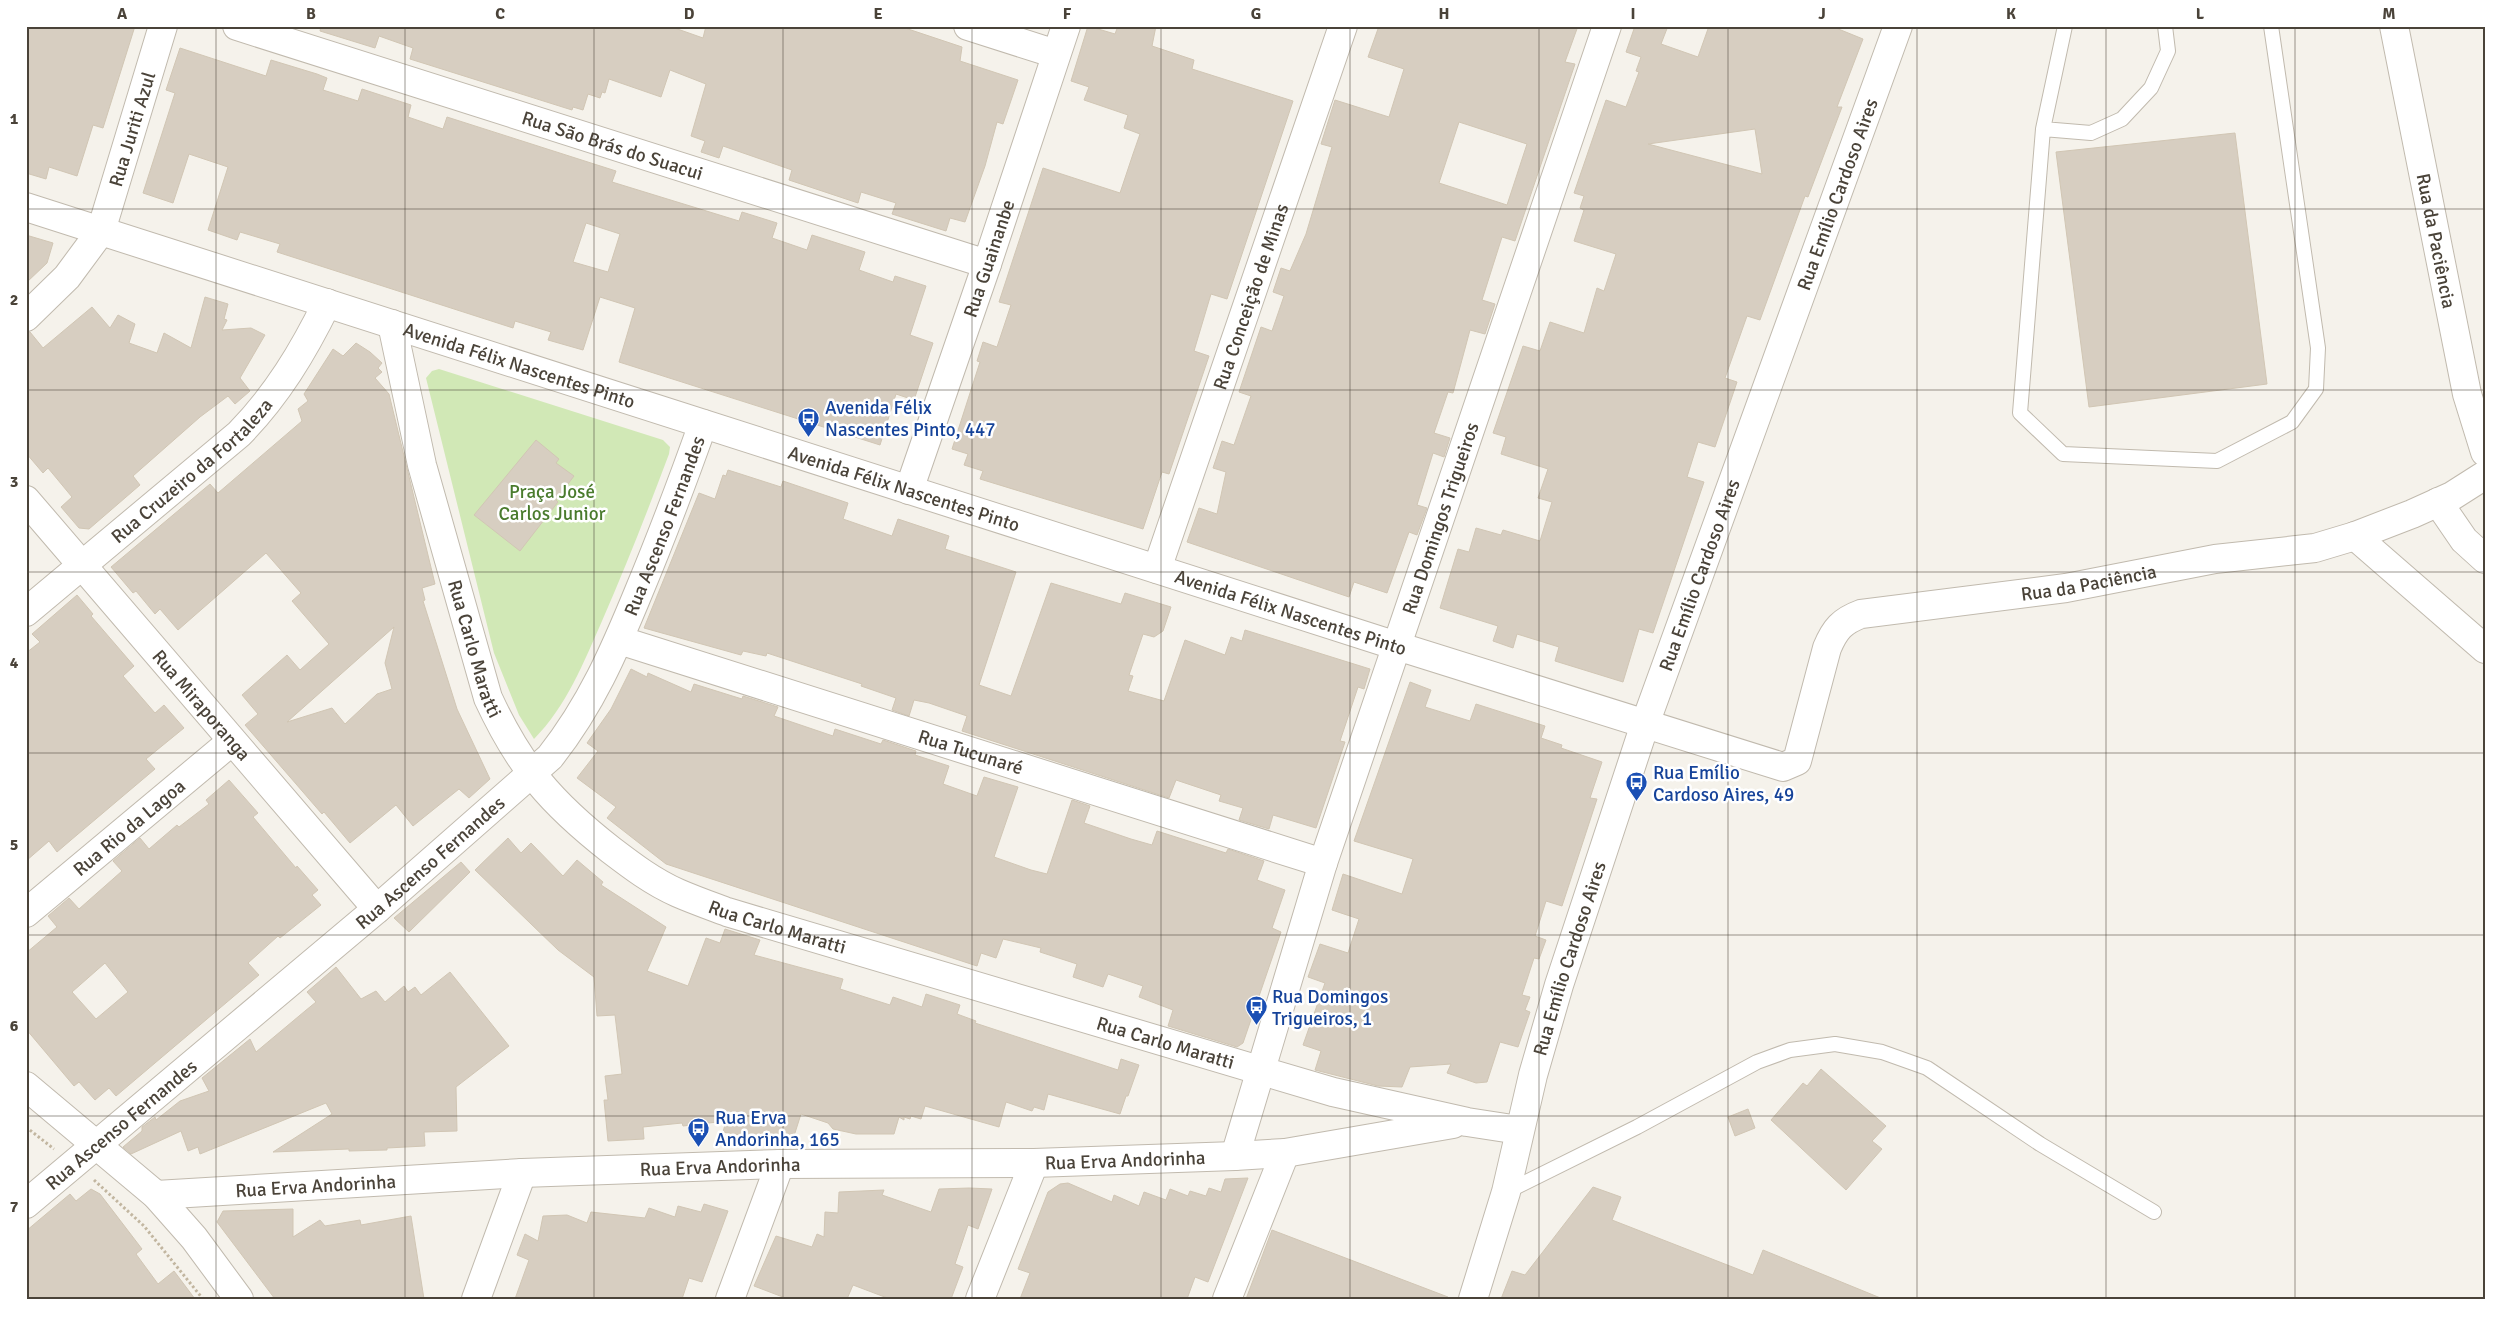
<svg xmlns="http://www.w3.org/2000/svg" width="2511" height="1325" viewBox="0 0 2511 1325" font-family="Signika,sans-serif">
	<style>
		.green { fill: #d1e8b6 }
		.building { fill: #d7cec1; stroke: #d1c6b4; fill-rule: evenodd }
		.lines { fill: none; stroke-linecap: round; stroke-linejoin: round }
		.service-casing { stroke: #c1baae; stroke-width: 16 }
		.minor-casing { stroke: #c1baae; stroke-width: 30 }
		.path { stroke: #c2b6a0; stroke-width: 3; stroke-dasharray: 2.5 2.5; stroke-linecap: butt }
		.service { stroke: #fff; stroke-width: 14 }
		.minor { stroke: #fff; stroke-width: 28 }
		.grid { fill: none; stroke: #4a4339; stroke-width: 1; stroke-opacity: 0.55 }
		.labels { text-anchor: middle; stroke-width: 5; stroke-linejoin: round; paint-order: stroke }
		.street-label { font-size: 19px; fill: #4a4339; stroke: #fff }
		.transit-label { font-size: 19px; fill: #164399; stroke: #fff; text-anchor: start }
		.park-label { font-size: 19px; fill: #4a7b2d; stroke: #fff }
		.neatline { fill: none; stroke: #4a4339; stroke-width: 2 }
		.grid-label { font-size: 16px; text-anchor: middle; font-weight: bold; fill: #4a4339 }
	</style>
	<rect width="100%" height="100%" fill="#f5f2eb"/>
	<path class="green" d="M 439,369 L 663,440 L 670,447 L 669,454 C 648,510 626,566 602,621 C 584,662 566,707 534,739 L 519,715 L 494,653 L 426,378 L 432,371 Z"/>
	<path class="building" d="M 26,26 L 135,26 L 103,128 L 93,125 L 77,176 L 49,167 L 46,179 L 26,173 Z
		M 321,26 L 669,26 L 703,38 L 706,26 L 899,26 L 962,47 L 960,61 L 1018,80 L 1003,124 L 997,122 L 985,166 L 965,222 L 950,218 L 946,231 L 892,214 L 896,203 L 861,192 L 858,203 L 789,180 L 792,170 L 723,146 L 719,158 L 701,152 L 705,141 L 691,136 L 706,84 L 670,70 L 661,97 L 609,79 L 605,93 L 602,92 L 600,98 L 588,94 L 583,110 L 573,107 L 572,110 L 410,59 L 413,48 L 379,36 L 375,48 L 320,31 Z
		M 1088,26 L 1115,34 L 1118,26 L 1156,26 L 1152,46 L 1194,60 L 1192,69 L 1293,101 L 1227,299 L 1211,294 L 1194,351 L 1209,356 L 1169,474 L 1162,472 L 1143,529 L 980,479 L 983,471 L 964,465 L 968,454 L 952,449 L 980,362 L 977,361 L 983,342 L 997,347 L 1011,305 L 999,302 L 1043,168 L 1120,193 L 1133,154 L 1140,134 L 1124,128 L 1128,115 L 1084,100 L 1089,87 L 1071,81 Z
		M 1379,26 L 1578,26 L 1565,62 L 1575,64 L 1515,241 L 1502,237 L 1482,300 L 1495,304 L 1485,334 L 1470,330 L 1453,393 L 1448,392 L 1434,433 L 1450,438 L 1444,457 L 1433,453 L 1417,505 L 1427,508 L 1417,535 L 1409,532 L 1387,593 L 1354,582 L 1349,597 L 1187,542 L 1199,508 L 1217,514 L 1226,472 L 1213,468 L 1222,441 L 1234,445 L 1251,396 L 1239,392 L 1261,327 L 1272,331 L 1284,296 L 1273,292 L 1281,268 L 1290,271 L 1306,234 L 1332,147 L 1321,144 L 1335,100 L 1389,117 L 1404,69 L 1368,57 ZM 1459,122 L 1527,144 L 1507,205 L 1439,183 Z
		M 1635,26 L 1668,26 L 1661,44 L 1698,57 L 1709,26 L 1831,26 L 1863,39 L 1837,107 L 1842,107 L 1808,197 L 1805,196 L 1760,320 L 1747,316 L 1725,378 L 1737,382 L 1715,447 L 1698,442 L 1687,477 L 1704,482 L 1653,633 L 1639,629 L 1623,682 L 1555,661 L 1559,647 L 1517,634 L 1513,648 L 1493,641 L 1498,626 L 1440,608 L 1458,549 L 1469,552 L 1476,528 L 1501,535 L 1503,530 L 1540,541 L 1552,502 L 1538,498 L 1548,469 L 1501,454 L 1506,437 L 1493,433 L 1523,346 L 1540,351 L 1550,322 L 1584,333 L 1597,288 L 1604,291 L 1616,254 L 1574,241 L 1584,210 L 1580,208 L 1584,196 L 1574,193 L 1606,100 L 1626,107 L 1639,72 L 1636,71 L 1641,57 L 1626,52 ZM 1755,129 L 1762,174 L 1648,144 Z
		M 180,48 L 266,76 L 271,60 L 317,74 L 327,78 L 323,90 L 358,101 L 362,89 L 411,105 L 408,117 L 443,129 L 447,117 L 616,171 L 612,182 L 739,221 L 742,212 L 777,223 L 772,238 L 807,250 L 812,235 L 865,252 L 859,270 L 893,282 L 895,276 L 926,286 L 910,335 L 933,343 L 914,400 L 896,394 L 880,445 L 619,362 L 635,308 L 600,297 L 583,350 L 548,340 L 551,332 L 515,321 L 513,328 L 277,252 L 280,244 L 240,232 L 237,240 L 208,230 L 228,167 L 189,154 L 173,203 L 143,193 L 175,93 L 166,90 ZM 586,223 L 620,234 L 608,272 L 573,262 Z
		M 2235,133 L 2267,384 L 2089,407 L 2056,152 Z
		M 26,235 L 53,243 L 47,263 L 26,283 Z
		M 205,297 L 228,304 L 224,319 L 227,320 L 222,330 L 251,328 L 265,335 L 240,378 L 250,391 L 235,404 L 228,396 L 200,417 L 133,476 L 140,485 L 89,529 L 79,528 L 61,507 L 72,497 L 48,468 L 43,473 L 26,453 L 26,332 L 30,332 L 43,348 L 92,307 L 110,328 L 118,315 L 135,324 L 129,343 L 157,353 L 164,333 L 191,348 Z
		M 356,343 L 370,352 L 382,363 L 378,368 L 382,372 L 375,378 L 389,394 L 435,584 L 422,588 L 425,600 L 423,601 L 457,709 L 490,779 L 469,798 L 459,789 L 413,826 L 396,805 L 350,843 L 324,812 L 322,814 L 245,725 L 258,714 L 242,695 L 287,655 L 300,670 L 329,644 L 292,601 L 301,593 L 266,553 L 178,630 L 160,609 L 155,614 L 136,591 L 133,593 L 111,567 L 210,484 L 218,493 L 302,421 L 298,409 L 308,401 L 304,394 L 333,349 L 343,356 ZM 394,627 L 385,663 L 392,689 L 377,694 L 345,724 L 332,708 L 287,722 Z
		M 536,440 L 559,459 L 556,463 L 574,476 L 556,500 L 558,502 L 520,551 L 474,515 Z
		M 728,470 L 781,487 L 783,481 L 848,503 L 843,519 L 892,536 L 898,519 L 949,536 L 945,549 L 1016,572 L 979,685 L 1011,696 L 1051,583 L 1121,604 L 1125,593 L 1171,607 L 1163,631 L 1154,637 L 1143,634 L 1129,675 L 1133,676 L 1128,691 L 1164,701 L 1185,640 L 1225,655 L 1231,637 L 1242,641 L 1245,630 L 1370,669 L 1364,689 L 1358,687 L 1340,741 L 1345,742 L 1316,828 L 1273,815 L 1269,829 L 1239,820 L 1243,808 L 1219,801 L 1221,795 L 1176,780 L 1169,798 L 962,731 L 967,716 L 929,703 L 914,700 L 909,716 L 892,710 L 896,698 L 861,686 L 862,684 L 767,653 L 766,656 L 743,651 L 741,655 L 644,628 L 699,493 L 715,499 L 723,475 L 726,476 Z
		M 77,595 L 93,614 L 91,616 L 134,666 L 123,676 L 155,713 L 164,705 L 184,728 L 146,759 L 155,769 L 71,840 L 57,852 L 49,841 L 26,861 L 26,653 L 40,642 L 32,634 Z
		M 631,669 L 647,677 L 648,673 L 691,692 L 694,684 L 742,699 L 743,696 L 778,707 L 774,716 L 833,736 L 835,729 L 881,744 L 883,740 L 916,751 L 915,755 L 949,766 L 943,784 L 977,796 L 984,777 L 1018,787 L 994,857 L 1031,870 L 1047,874 L 1072,800 L 1090,806 L 1084,823 L 1131,839 L 1152,845 L 1157,831 L 1226,853 L 1228,849 L 1264,861 L 1257,880 L 1285,890 L 1272,928 L 1281,932 L 1243,1043 L 1237,1047 L 1168,1026 L 1173,1010 L 1139,997 L 1143,986 L 1108,974 L 1103,987 L 1073,977 L 1077,964 L 1040,952 L 1041,948 L 1003,939 L 996,958 L 981,953 L 977,966 L 666,864 L 607,818 L 616,807 L 577,778 L 598,751 L 587,743 L 611,709 Z
		M 1410,682 L 1431,690 L 1425,707 L 1470,721 L 1476,704 L 1545,726 L 1541,738 L 1562,745 L 1561,748 L 1602,762 L 1590,798 L 1597,799 L 1562,906 L 1546,901 L 1535,936 L 1546,940 L 1539,959 L 1534,958 L 1522,995 L 1530,997 L 1525,1010 L 1530,1012 L 1518,1047 L 1500,1042 L 1487,1082 L 1476,1083 L 1447,1073 L 1451,1064 L 1410,1067 L 1402,1087 L 1378,1086 L 1315,1070 L 1321,1051 L 1303,1045 L 1325,983 L 1308,977 L 1320,944 L 1348,953 L 1359,919 L 1332,910 L 1343,874 L 1402,894 L 1413,859 L 1354,841 Z
		M 229,780 L 258,813 L 253,817 L 296,868 L 297,866 L 318,890 L 312,895 L 321,905 L 280,938 L 278,936 L 248,963 L 259,975 L 116,1096 L 109,1088 L 95,1100 L 79,1082 L 74,1086 L 26,1029 L 26,953 L 57,927 L 48,916 L 69,898 L 79,909 L 122,871 L 113,861 L 140,838 L 149,849 L 177,825 L 179,827 L 209,804 L 206,800 ZM 105,963 L 128,992 L 96,1019 L 72,992 Z
		M 508,838 L 521,853 L 531,843 L 563,876 L 577,860 L 603,882 L 601,885 L 666,927 L 647,971 L 688,986 L 706,938 L 720,943 L 725,929 L 760,940 L 754,955 L 843,979 L 840,989 L 890,1005 L 893,997 L 922,1007 L 926,994 L 960,1005 L 957,1014 L 976,1021 L 975,1023 L 1118,1070 L 1121,1059 L 1139,1065 L 1128,1096 L 1126,1096 L 1120,1114 L 1048,1094 L 1044,1110 L 1034,1107 L 1032,1111 L 1006,1102 L 999,1127 L 925,1106 L 921,1119 L 911,1116 L 910,1119 L 904,1117 L 904,1120 L 899,1117 L 894,1134 L 856,1134 L 833,1129 L 828,1123 L 801,1114 L 794,1136 L 751,1137 L 723,1132 L 726,1121 L 683,1126 L 682,1123 L 643,1127 L 644,1139 L 608,1141 L 604,1100 L 608,1100 L 605,1076 L 622,1074 L 615,1015 L 597,1016 L 594,977 L 558,950 L 475,870 Z
		M 461,862 L 470,872 L 409,932 L 394,918 Z
		M 336,967 L 361,999 L 376,991 L 385,1002 L 404,986 L 408,992 L 415,987 L 421,995 L 450,972 L 509,1046 L 456,1087 L 457,1131 L 424,1132 L 425,1146 L 387,1148 L 387,1150 L 349,1151 L 349,1149 L 273,1152 L 332,1114 L 326,1103 L 200,1154 L 198,1147 L 188,1151 L 181,1131 L 131,1154 L 123,1147 L 142,1131 L 142,1127 L 155,1117 L 156,1120 L 180,1101 L 209,1091 L 202,1078 L 250,1039 L 256,1052 L 305,1011 L 316,1002 L 307,992 Z
		M 1821,1069 L 1886,1126 L 1872,1141 L 1882,1149 L 1846,1190 L 1771,1120 L 1803,1083 L 1807,1086 Z
		M 1748,1109 L 1755,1128 L 1735,1136 L 1728,1117 Z
		M 1248,1178 L 1208,1282 L 1195,1277 L 1187,1299 L 1020,1299 L 1030,1273 L 1018,1269 L 1048,1192 L 1060,1184 L 1068,1183 L 1112,1202 L 1114,1195 L 1139,1206 L 1144,1192 L 1166,1200 L 1170,1189 L 1188,1196 L 1190,1191 L 1206,1196 L 1209,1188 L 1221,1192 L 1225,1179 Z
		M 1593,1187 L 1621,1197 L 1612,1220 L 1753,1275 L 1763,1250 L 1883,1299 L 1501,1299 L 1512,1271 L 1525,1275 Z
		M 969,1188 L 992,1189 L 978,1229 L 968,1225 L 955,1264 L 963,1267 L 951,1299 L 890,1299 L 853,1285 L 847,1299 L 788,1299 L 754,1286 L 776,1236 L 812,1247 L 817,1234 L 824,1237 L 825,1212 L 838,1213 L 839,1192 L 884,1190 L 882,1195 L 931,1212 L 939,1189 Z
		M 91,1189 L 100,1194 L 142,1249 L 136,1254 L 158,1284 L 174,1271 L 195,1299 L 26,1299 L 26,1231 L 70,1194 L 76,1201 Z
		M 704,1204 L 728,1211 L 702,1282 L 689,1278 L 682,1299 L 515,1299 L 529,1260 L 517,1255 L 525,1234 L 538,1241 L 543,1216 L 567,1215 L 587,1223 L 591,1212 L 645,1218 L 649,1208 L 675,1217 L 678,1206 L 701,1212 Z
		M 293,1209 L 293,1237 L 320,1220 L 325,1226 L 360,1220 L 361,1225 L 411,1216 L 424,1299 L 275,1299 L 217,1222 L 223,1211 Z
		M 1272,1230 L 1448,1297 L 1448,1299 L 1246,1299 Z"/>
	<g class="lines">
		<defs>
			<path id="service" d="M 2065,26 L 2043,129 L 2020,413 L 2063,454 L 2217,461 L 2292,422 L 2316,389 L 2318,348 L 2271,26
				M 2043,129 L 2091,133 L 2122,119 L 2151,88 L 2168,51 L 2165,26
				M 1506,1192 L 1637,1127 L 1757,1062 L 1790,1050 L 1835,1044 L 1882,1052 L 1927,1068 L 2040,1144 L 2154,1212"/>
			<g id="minor">
				<path id="s1" d="M 237,26 L 987,264"/>
				<path d="M 968,26 L 1056,54"/>
				<path id="s2" d="M 2394,26 L 2467,394 L 2485,452"/>
				<path id="s3" d="M 26,207 L 1397,646 L 1783,767 L 1797,761 L 1827,648 C 1835,629 1842,621 1861,614 L 2066,588 L 2215,559 L 2315,548 L 2355,536 L 2412,514 L 2452,496 L 2485,475"/>
				<path id="s4" d="M 26,317 L 67,277 L 101,231 L 163,26"/>
				<path id="s5" d="M 392,324 L 422,465 L 488,698 C 520,767 551,803 611,850 C 632,866 653,882 678,893 C 694,900 711,906 727,912 L 1333,1092 L 1467,1122 L 1519,1130"/>
				<path id="s6" d="M 909,490 L 987,264 L 1066,26"/>
				<path id="s7" d="M 26,500 L 377,909"/>
				<path d="M 2438,502 L 2464,540 L 2485,559"/>
				<path d="M 2355,536 L 2485,649"/>
				<path id="s8" d="M 1157,569 L 1343,26"/>
				<path id="s9" d="M 26,612 L 239,434 C 277,395 303,352 327,303"/>
				<path id="s10" d="M 619,640 L 1323,863"/>
				<path id="s11" d="M 26,913 L 232,741"/>
				<path d="M 26,1086 L 156,1195 L 194,1238 L 239,1299"/>
				<path id="s12" d="M 1235,1156 L 1323,863 L 1607,26"/>
				<path id="s13" d="M 156,1195 L 522,1173 L 780,1164 L 1034,1163 L 1235,1156 L 1285,1153 L 1453,1124"/>
				<path id="s14" d="M 26,1204 L 377,909 L 550,757 C 591,705 614,652 639,591 C 662,536 683,480 703,424"/>
				<path d="M 476,1299 L 522,1173"/>
				<path d="M 730,1299 L 780,1164"/>
				<path d="M 980,1299 L 1034,1163"/>
				<path d="M 1227,1299 L 1285,1153"/>
				<path id="s15" d="M 1473,1299 L 1506,1192 L 1533,1075 L 1559,985 L 1645,724 L 1898,26"/>
			</g>
		</defs>
		<use href="#service" class="service-casing"/>
		<use href="#minor" class="minor-casing"/>
		<path class="path" d="M 26,1127 L 54,1149
			M 94,1180 L 144,1226 L 203,1299"/>
		<use href="#service" class="service"/>
		<use href="#minor" class="minor"/>
	</g>
	<path class="grid" d="M 216,26 L 216,1299M 405,26 L 405,1299M 594,26 L 594,1299M 783,26 L 783,1299M 972,26 L 972,1299M 1161,26 L 1161,1299M 1350,26 L 1350,1299M 1539,26 L 1539,1299M 1728,26 L 1728,1299M 1917,26 L 1917,1299M 2106,26 L 2106,1299M 2295,26 L 2295,1299M 26,209 L 2485,209M 26,390 L 2485,390M 26,572 L 2485,572M 26,753 L 2485,753M 26,935 L 2485,935M 26,1116 L 2485,1116"/>
	<defs>
		<symbol id="bus-pin" viewBox="-11 -11 22 30"><path d="M0 17L-7.5 6A9.5 9.5 0 1 1 7.5 6Z" fill="#1a4fb4" stroke="#fff"/><path d="M-5-6H5V4H4V6H2V4H-2V6H-4V4H-5ZM-3.5-4V0h7V-4ZM-3.5 1.2v1.5H-2V1.2ZM2 1.2v1.5H3.5V1.2Z" fill="#fff"/></symbol>
	</defs>
	<g fill-rule="evenodd">
		<use href="#bus-pin" x="796" y="406" width="25" height="34"/>
		<use href="#bus-pin" x="1624" y="770" width="25" height="34"/>
		<use href="#bus-pin" x="1244" y="994" width="25" height="34"/>
		<use href="#bus-pin" x="686" y="1116" width="25" height="34"/>
	</g>
	<g class="labels">
		<g class="street-label">
			<text dy="7" stroke="none"><textPath href="#s4" startOffset="221">Rua Juriti Azul</textPath></text>
			<text dy="7" stroke="none"><textPath href="#s1" startOffset="394">Rua São Brás do Suacui</textPath></text>
			<text dy="7" stroke="none"><textPath href="#s15" startOffset="1164">Rua Emílio Cardoso Aires</textPath></text>
			<text dy="7" stroke="none"><textPath href="#s2" startOffset="219">Rua da Paciência</textPath></text>
			<text dy="7" stroke="none"><textPath href="#s6" startOffset="245">Rua Guainanbe</textPath></text>
			<text dy="7" stroke="none"><textPath href="#s8" startOffset="288">Rua Conceição de Minas</textPath></text>
			<text dy="7" stroke="none"><textPath href="#s3" startOffset="518">Avenida Félix Nascentes Pinto</textPath></text>
			<text dy="7" stroke="none"><textPath href="#s9" startOffset="218">Rua Cruzeiro da Fortaleza</textPath></text>
			<text dy="7" stroke="none"><textPath href="#s3" startOffset="922">Avenida Félix Nascentes Pinto</textPath></text>
			<text dy="7" stroke="none"><textPath href="#s12" startOffset="670">Rua Domingos Trigueiros</textPath></text>
			<text dy="7" stroke="none"><textPath href="#s14" startOffset="948">Rua Ascenso Fernandes</textPath></text>
			<text dy="7" stroke="none"><textPath href="#s15" startOffset="759">Rua Emílio Cardoso Aires</textPath></text>
			<text dy="7" stroke="none"><textPath href="#s3" startOffset="2256">Rua da Paciência</textPath></text>
			<text dy="7" stroke="none"><textPath href="#s3" startOffset="1328">Avenida Félix Nascentes Pinto</textPath></text>
			<text dy="7" stroke="none"><textPath href="#s5" startOffset="335">Rua Carlo Maratti</textPath></text>
			<text dy="7" stroke="none"><textPath href="#s7" startOffset="270">Rua Miraporanga</textPath></text>
			<text dy="7" stroke="none"><textPath href="#s10" startOffset="369">Rua Tucunaré</textPath></text>
			<text dy="7" stroke="none"><textPath href="#s11" startOffset="134">Rua Rio da Lagoa</textPath></text>
			<text dy="7" stroke="none"><textPath href="#s14" startOffset="529">Rua Ascenso Fernandes</textPath></text>
			<text dy="7" stroke="none"><textPath href="#s5" startOffset="769">Rua Carlo Maratti</textPath></text>
			<text dy="7" stroke="none"><textPath href="#s15" startOffset="354">Rua Emílio Cardoso Aires</textPath></text>
			<text dy="7" stroke="none"><textPath href="#s5" startOffset="1174">Rua Carlo Maratti</textPath></text>
			<text dy="7" stroke="none"><textPath href="#s14" startOffset="124">Rua Ascenso Fernandes</textPath></text>
			<text dy="7" stroke="none"><textPath href="#s13" startOffset="970">Rua Erva Andorinha</textPath></text>
			<text dy="7" stroke="none"><textPath href="#s13" startOffset="565">Rua Erva Andorinha</textPath></text>
			<text dy="7" stroke="none"><textPath href="#s13" startOffset="160">Rua Erva Andorinha</textPath></text>
		</g>
		<g class="transit-label">
			<text x="825" y="414">Avenida Félix<tspan x="825" dy="22">Nascentes Pinto, 447</tspan></text>
			<text x="1653" y="779">Rua Emílio<tspan x="1653" dy="22">Cardoso Aires, 49</tspan></text>
			<text x="1272" y="1003">Rua Domingos<tspan x="1272" dy="22">Trigueiros, 1</tspan></text>
			<text x="715" y="1124">Rua Erva<tspan x="715" dy="22">Andorinha, 165</tspan></text>
		</g>
		<g class="park-label">
			<text x="552" y="498">Praça José<tspan x="552" dy="22">Carlos Junior</tspan></text>
		</g>
	</g>
	<rect width="2511" height="1325" fill="none" stroke="#ffffff" stroke-width="55"/>
	<rect x="28" y="28" width="2456" height="1270" class="neatline"/>
	<g class="grid-label">
		<text x="122" y="19">A</text>
		<text x="311" y="19">B</text>
		<text x="500" y="19">C</text>
		<text x="689" y="19">D</text>
		<text x="878" y="19">E</text>
		<text x="1067" y="19">F</text>
		<text x="1256" y="19">G</text>
		<text x="1444" y="19">H</text>
		<text x="1633" y="19">I</text>
		<text x="1822" y="19">J</text>
		<text x="2011" y="19">K</text>
		<text x="2200" y="19">L</text>
		<text x="2389" y="19">M</text>
		<text x="14" y="124">1</text>
		<text x="14" y="305">2</text>
		<text x="14" y="487">3</text>
		<text x="14" y="668">4</text>
		<text x="14" y="850">5</text>
		<text x="14" y="1031">6</text>
		<text x="14" y="1212">7</text>
	</g>
</svg>
